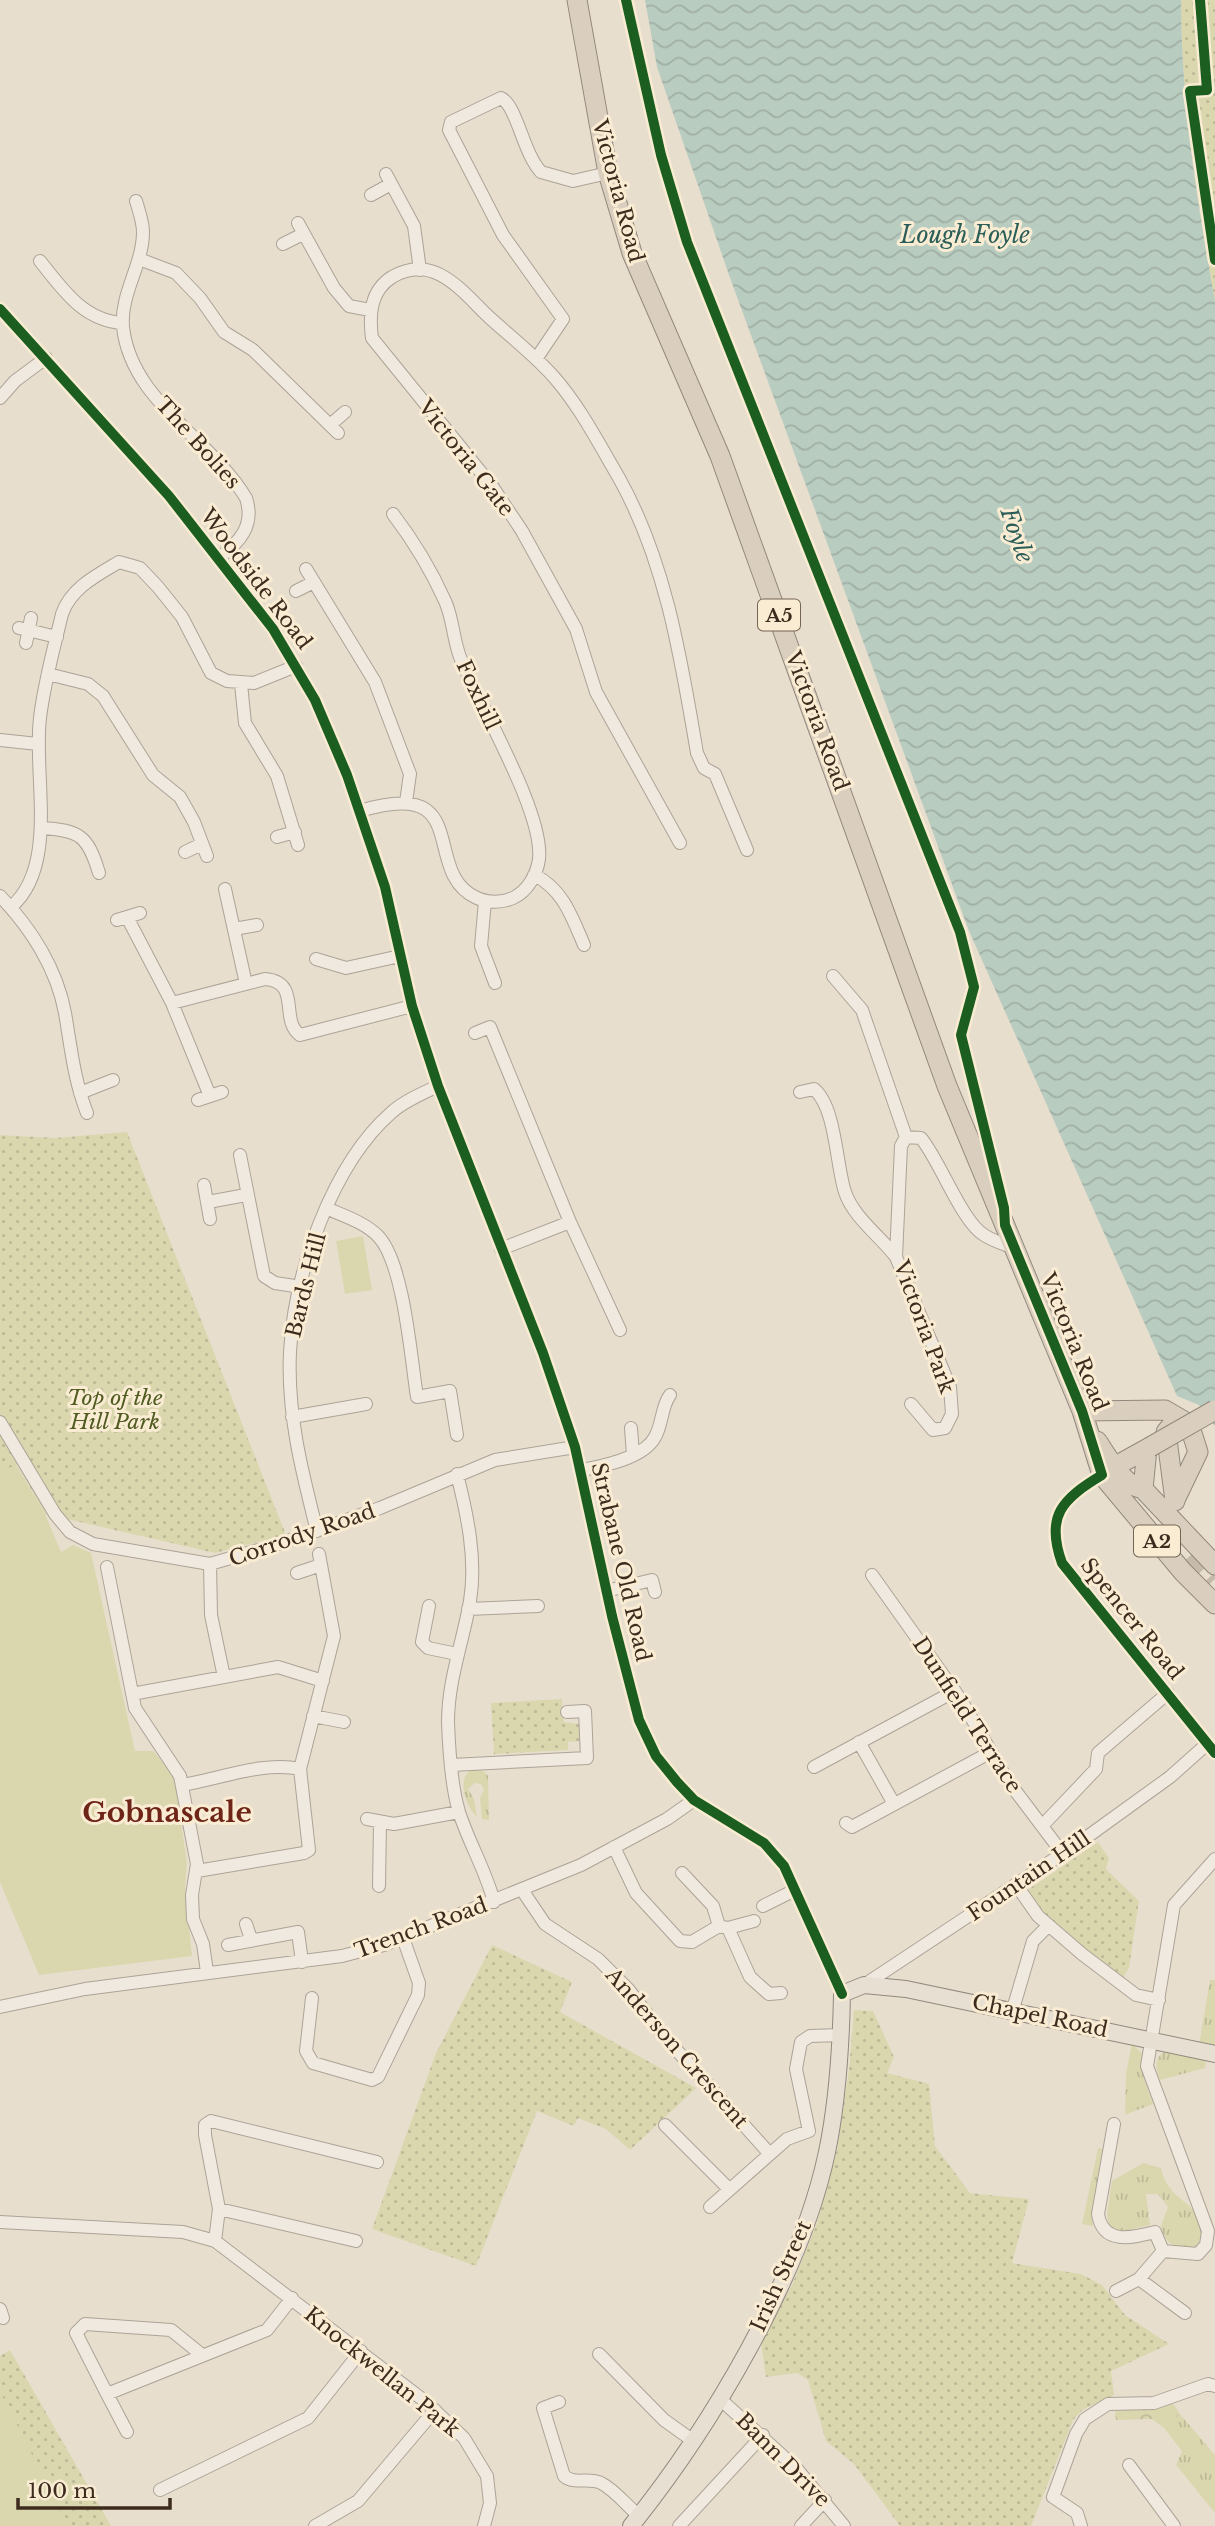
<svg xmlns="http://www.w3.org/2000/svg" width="1215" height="2526" viewBox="0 0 1215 2526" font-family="'Libre Baskerville',serif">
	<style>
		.grass { fill: url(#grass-tufts) }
		.forest { fill: url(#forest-crowns) }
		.park { fill: url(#park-dots) }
		.pitch { fill: #dad7af }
		.water { fill: url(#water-waves) }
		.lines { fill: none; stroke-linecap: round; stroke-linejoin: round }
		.highway-tunnel { stroke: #c6baab; stroke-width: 19; stroke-dasharray: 19 10; stroke-linecap: butt }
		.minor-casing { stroke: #ada396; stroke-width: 14 }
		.major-casing { stroke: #92897e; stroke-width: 18 }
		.highway-casing { stroke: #92897e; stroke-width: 21 }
		.minor { stroke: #efe9e0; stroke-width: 12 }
		.major { stroke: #e7dfd1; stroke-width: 16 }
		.highway { stroke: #dacebe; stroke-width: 19 }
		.highway-bridge-casing { stroke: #92897e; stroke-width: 21; stroke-linecap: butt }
		.highway-bridge { stroke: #dacebe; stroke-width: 19 }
		.cycleway-casing { stroke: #f9ecd3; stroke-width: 15 }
		.cycleway { stroke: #1b5e20; stroke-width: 10 }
		.labels { text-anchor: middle; stroke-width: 6; stroke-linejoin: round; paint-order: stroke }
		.shield { fill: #f9ecd3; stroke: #756554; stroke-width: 2 }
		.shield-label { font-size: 19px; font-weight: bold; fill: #3d2b1d }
		.street-label { font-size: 21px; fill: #3d2b1d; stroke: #f9ecd3 }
		.park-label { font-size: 21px; font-style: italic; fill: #505c22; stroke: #f9ecd3 }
		.water-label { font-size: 23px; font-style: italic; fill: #2b5e58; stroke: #f9ecd3 }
		.district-label { font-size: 28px; font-weight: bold; fill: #6e2518; stroke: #f9ecd3 }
	</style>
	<defs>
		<pattern id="grass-tufts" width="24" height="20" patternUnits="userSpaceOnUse" patternTransform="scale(1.75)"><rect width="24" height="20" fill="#dad7af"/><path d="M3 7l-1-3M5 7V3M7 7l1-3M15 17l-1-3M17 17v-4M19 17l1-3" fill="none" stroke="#bcb996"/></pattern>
		<pattern id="forest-crowns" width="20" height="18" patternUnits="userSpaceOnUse" patternTransform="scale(1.75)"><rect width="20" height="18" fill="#dad7af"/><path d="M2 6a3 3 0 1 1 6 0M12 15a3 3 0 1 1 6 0" fill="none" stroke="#bcb996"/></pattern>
		<pattern id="park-dots" width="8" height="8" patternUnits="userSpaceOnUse" patternTransform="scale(1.75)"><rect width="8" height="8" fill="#dad7af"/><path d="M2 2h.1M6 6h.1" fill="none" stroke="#bcb996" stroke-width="1.8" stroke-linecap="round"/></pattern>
		<pattern id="water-waves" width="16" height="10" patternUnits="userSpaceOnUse" patternTransform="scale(1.75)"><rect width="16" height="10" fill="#b9ccc0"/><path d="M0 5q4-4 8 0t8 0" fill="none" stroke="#a0afa5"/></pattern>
	</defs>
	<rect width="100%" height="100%" fill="#e8dece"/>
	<path class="grass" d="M 473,1769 L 483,1771 L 488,1776 L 489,1820 L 482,1819 L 480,1798 L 484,1790 L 481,1784 L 475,1783 L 468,1789 L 474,1799 L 477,1817 C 466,1807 455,1777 473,1769 Z
		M 1210,1980 L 1215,1980 L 1215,2048 L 1199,2045 Z
		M 1132,2043 L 1142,2054 L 1143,2076 L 1153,2104 L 1125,2115 L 1126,2074 Z
		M 1167,2050 L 1206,2059 L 1205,2068 L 1160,2080 C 1155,2067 1154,2057 1167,2050 Z
		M 1098,2148 L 1103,2149 L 1092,2211 L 1093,2226 L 1082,2224 Z
		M 1143,2163 L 1161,2168 C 1162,2173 1164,2179 1167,2184 C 1181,2206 1215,2211 1196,2249 C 1177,2248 1166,2247 1161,2226 L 1168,2207 L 1158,2194 L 1146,2194 L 1150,2225 L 1120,2232 L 1109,2227 L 1107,2214 L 1112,2181 Z
		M 1180,2414 L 1215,2455 L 1215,2513 L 1176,2465 L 1182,2451 L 1164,2428 Z"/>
	<path class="forest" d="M 1172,2402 L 1180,2414 L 1164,2428 L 1152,2419 L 1116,2420 L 1115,2411 L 1156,2408 Z"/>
	<path class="park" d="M 1181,0 L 1215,0 L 1215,301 C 1197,201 1181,102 1181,0 Z
		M 127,1132 L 286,1535 L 215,1553 L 45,1514 L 17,1465 L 0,1472 L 0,1135 L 55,1138 Z
		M 562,1699 L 564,1722 L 579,1724 L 582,1741 L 568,1742 L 568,1750 L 494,1754 L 491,1703 Z
		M 1098,1842 L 1109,1858 L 1106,1869 L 1139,1901 L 1129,1968 L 1122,1979 L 1077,1944 L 1027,1897 L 1029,1889 Z
		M 492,1945 L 572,1982 L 560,2012 L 696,2088 L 630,2150 L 606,2129 L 578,2118 L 574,2126 L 537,2111 L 476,2266 L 372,2229 L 436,2053 Z
		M 854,2010 L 873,2011 L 894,2057 L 887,2073 L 929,2084 L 935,2146 L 970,2193 L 1029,2199 L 1012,2263 L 1081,2274 L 1102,2285 L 1125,2315 L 1169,2344 L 1111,2371 L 1114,2395 L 1082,2410 L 1073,2420 L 1031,2526 L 900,2526 L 854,2464 L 826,2441 L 808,2380 L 797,2373 L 766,2377 L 761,2343 L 792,2285 L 817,2223 L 837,2150 L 849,2070 Z
		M 10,2350 L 111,2526 L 0,2526 L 0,2356 Z"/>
	<path class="pitch" d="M 363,1236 L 372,1290 L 345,1294 L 336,1241 Z
		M 16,1465 L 45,1514 L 61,1552 L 73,1545 L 91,1553 L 135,1751 L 153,1751 L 174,1776 L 187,1863 L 185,1886 L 192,1956 L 39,1975 L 0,1882 L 0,1472 Z
		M 0,2391 L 68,2526 L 0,2526 Z"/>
	<path class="water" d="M 645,0 L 1181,0 C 1181,102 1197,201 1215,301 L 1215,1426 L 1199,1405 L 1177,1396 L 969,931 L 729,275 L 657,67 Z"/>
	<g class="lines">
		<path class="highway-tunnel" d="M 1192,1554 L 1215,1579"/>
		<defs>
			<path id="minor" d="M 386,174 L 414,226 L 420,270
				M 371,195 L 391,184
				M 136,201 C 139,211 143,222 143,232 C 143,265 120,294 123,327 C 131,401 210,438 246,498 C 255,525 240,542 219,558
				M 298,223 L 334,288 L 349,306 L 370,310
				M 283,244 L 303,234
				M 139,259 L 176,273 L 200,298 L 224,332 L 253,350 L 338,433
				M 40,261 C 63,290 84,321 123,323
				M 0,309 L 169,496 L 273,629 L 315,700 L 347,775 L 385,887 L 412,1006 L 438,1086 L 543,1353 L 575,1447 L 612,1616 L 639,1720 L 656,1756 L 677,1782 L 694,1800 L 764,1843 L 784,1866 L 842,1994
				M 536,359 L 563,319 L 503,235 L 449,130 L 451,122 L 501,98 C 517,106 523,153 541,172 L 573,181 L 608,173
				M 0,398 L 15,381 L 46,358
				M 330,425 L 345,412
				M 306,569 L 375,682 L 410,774 L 406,802
				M 296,591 L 314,582
				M 19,628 L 57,637
				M 26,643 L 31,618
				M 48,674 L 88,684 L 103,696 L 153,775 L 180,797 L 194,822 L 207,856
				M 241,684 L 245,723 L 277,776 L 298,845
				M 0,740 L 38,744
				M 360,811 C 476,776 419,872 477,898 C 488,903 502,903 513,898 C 528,891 537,874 539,859 C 544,812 479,705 460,657 C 453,639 453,618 445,601 C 432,572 412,539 393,514
				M 41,828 C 80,830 88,836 99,873
				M 277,837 L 295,832
				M 680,843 L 596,692 L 576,629 L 522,531 L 492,486 L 372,338 C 369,315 370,291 392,277 C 435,252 463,293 490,318 C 511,337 534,355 553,376 C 579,405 599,444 619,478 C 666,562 681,659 697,753 L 704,768 L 715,774 L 747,850
				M 185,852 L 202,844
				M 534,875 C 563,889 572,917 584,945
				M 225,889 L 246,984
				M 0,896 C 31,928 57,969 65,1013 C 71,1048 74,1080 87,1113
				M 485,901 L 481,946 L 495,983
				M 11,907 C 59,866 33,775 40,718 C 44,683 54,648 62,614 C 71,588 97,575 119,562 L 140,568 L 158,587 L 182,617 L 211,673 L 227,681 L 254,683 L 296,666
				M 127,917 L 172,1003 L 210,1096
				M 117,920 L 140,913
				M 234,929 L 257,925
				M 316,959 L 346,968 L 400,956
				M 833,976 L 862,1010 L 906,1137 L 921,1138 C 940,1161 962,1222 984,1235 C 993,1241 1004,1244 1014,1248
				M 172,1003 L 265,979 C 302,982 279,1020 300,1035 L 412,1006
				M 475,1033 L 490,1027 L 570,1222
				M 800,1092 L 814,1089 C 836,1107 836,1165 845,1192 C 853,1217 881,1237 896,1257
				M 80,1093 L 113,1080
				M 198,1100 L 222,1092
				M 906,1137 L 901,1146 L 896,1257 L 950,1387 L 952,1414 L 945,1428 L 933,1430 L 911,1404
				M 240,1155 L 264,1276 L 275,1283 L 301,1287
				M 204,1185 L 210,1219
				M 208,1202 L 246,1195
				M 326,1208 C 344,1216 364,1222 378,1236 C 404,1263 411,1359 417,1397 L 450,1391 L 457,1435
				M 501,1249 L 570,1222 L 620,1330
				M 292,1417 L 366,1404
				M 0,1422 L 55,1514 L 70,1532 L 93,1544 L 210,1564 L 282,1543 L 380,1508 L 495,1460 L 575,1447
				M 631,1428 L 633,1455
				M 582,1470 C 604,1466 644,1458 655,1437 C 663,1423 661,1407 670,1395
				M 457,1474 C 467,1514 477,1559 470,1601 C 463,1642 448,1680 448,1722 C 449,1750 451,1785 459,1812 C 469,1843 486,1871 494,1902
				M 1102,1475 C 1062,1499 1045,1516 1062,1563 L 1215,1753
				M 317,1531 C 302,1472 287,1414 290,1352 C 294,1274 332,1164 392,1112 C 404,1101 423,1093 438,1086
				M 210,1564 L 211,1615 L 224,1677
				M 107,1567 L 135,1708 L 180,1776 L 197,1864 L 192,1895 L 193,1919 L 203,1944 L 207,1972
				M 297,1573 L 321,1565
				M 872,1575 L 961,1700 L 1008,1781 L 1063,1854
				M 606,1591 L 652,1580 L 655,1592
				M 429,1606 L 422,1642 L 428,1648 L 457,1654
				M 468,1609 L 538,1606
				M 132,1694 L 278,1667 L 323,1681
				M 313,1716 L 344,1722
				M 859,1742 L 894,1804
				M 452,1765 L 587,1758 L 585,1711 L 567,1712
				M 814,1767 L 955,1691
				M 182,1785 C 219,1779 263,1761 300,1769
				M 367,1819 L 394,1824 L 459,1812
				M 846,1823 L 852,1827 L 991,1752
				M 1042,1826 L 1096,1769 L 1098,1753 L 1168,1693
				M 614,1847 L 636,1893 L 680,1941 L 692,1942 L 719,1926
				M 197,1871 L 304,1853 L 309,1850 L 300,1769 L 334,1636 L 319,1554
				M 682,1873 L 713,1906 L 719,1926 L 728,1928 L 750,1977 L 769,1994 L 781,1993
				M 379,1886 L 380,1824
				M 1017,1886 L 1038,1916 L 1082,1954 L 1136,1995 L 1159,2000
				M 522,1890 L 545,1924 L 598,1959 L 629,1990 L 663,2035 L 769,2153
				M 763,1906 L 795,1890
				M 246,1924 L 251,1939
				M 728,1928 L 754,1921
				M 228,1945 L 298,1932 L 302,1962
				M 864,1985 L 1080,1842 L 1170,1777 L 1207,1744
				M 312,1998 L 306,2051 L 313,2063 L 372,2080 L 378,2077 L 418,1995 L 419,1983 L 403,1938
				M 0,2007 L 85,1989 L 342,1956 L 384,1945 L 581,1865 L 667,1819 L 694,1800
				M 1013,2009 L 1033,1941 L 1048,1926
				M 1114,2124 L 1098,2214 C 1103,2245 1131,2238 1155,2232 L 1163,2251 L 1198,2254 L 1206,2245 L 1208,2231 L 1147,2066 L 1174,1905 L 1215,1859
				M 665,2125 L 728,2188
				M 710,2207 L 787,2139 L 809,2131 L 796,2069 L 801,2042 L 810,2036 L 842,2035
				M 219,2209 L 356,2241
				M 0,2222 L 183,2232 L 215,2241 L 426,2402 L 464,2438 L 487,2476 L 490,2503 L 484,2526
				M 215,2241 L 219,2209 L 205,2135 L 205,2125 L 211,2121 L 377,2162
				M 1139,2279 L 1185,2313
				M 1116,2291 L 1139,2279 L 1163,2251
				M 0,2309 L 3,2318
				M 599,2354 L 664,2420 L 692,2440
				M 202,2355 L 171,2330 L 85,2324 L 76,2333 L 107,2394 L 267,2330 L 292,2298
				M 107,2394 L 127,2432
				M 719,2398 L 797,2469 L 844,2526
				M 559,2402 L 543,2408 L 564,2476 C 575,2485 588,2477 601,2483 C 615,2490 627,2506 639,2516
				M 1129,2465 L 1174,2526
				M 160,2490 L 308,2418 L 361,2351
				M 315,2526 L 358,2501 L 435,2410
				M 679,2526 L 763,2435
				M 801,2526 L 825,2500
				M 1081,2526 L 1077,2513 L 1053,2497 L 1076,2434 L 1085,2419 L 1108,2404 L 1154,2403 L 1208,2384 L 1215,2386"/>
			<path id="major" d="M 631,2526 C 710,2428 801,2276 827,2152 C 838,2099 841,2047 842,1994 L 864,1985 L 906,1989 L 1215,2054"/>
			<path id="highway" d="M 577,0 L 608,173 L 632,253 L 720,456 L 947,1086 L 1082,1411 L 1102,1475 L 1183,1572 L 1215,1604
				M 1082,1411 L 1165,1410 L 1189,1424 L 1198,1452 L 1175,1500
				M 1171,1426 L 1166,1432 L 1175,1501
				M 1097,1441 C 1108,1457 1123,1486 1143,1489 L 1215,1565
				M 1105,1472 L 1150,1447
				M 1143,1489 L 1147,1449"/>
		</defs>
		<use href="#minor" class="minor-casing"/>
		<use href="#major" class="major-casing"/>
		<use href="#highway" class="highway-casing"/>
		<use href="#minor" class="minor"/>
		<use href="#major" class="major"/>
		<use href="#highway" class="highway"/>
		<defs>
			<path id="highway-bridge" d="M 1150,1447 L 1215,1410"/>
		</defs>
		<use href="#highway-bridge" class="highway-bridge-casing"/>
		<use href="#highway-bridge" class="highway-bridge"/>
		<defs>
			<path id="cycleway" d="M 626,0 L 661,155 L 687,242 L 960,932 L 974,987 L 961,1035 L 1004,1208 L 1005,1225 L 1082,1411 L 1102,1475 C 1062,1499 1045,1516 1062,1563 L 1215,1753
				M 1200,0 L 1207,90 L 1190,91 L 1215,260
				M 0,309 L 169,496 L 273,629 L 315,700 L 347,775 L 385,887 L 412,1006 L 438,1086 L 543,1353 L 575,1447 L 612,1616 L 639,1720 L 656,1756 L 677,1782 L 694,1800 L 764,1843 L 784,1866 L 842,1994"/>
		</defs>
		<use href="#cycleway" class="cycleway-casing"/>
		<use href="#cycleway" class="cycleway"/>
	</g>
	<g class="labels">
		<g class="shield">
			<rect x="758" y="599.5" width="42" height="31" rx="5"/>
			<rect x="1134" y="1525.5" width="46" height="31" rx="5"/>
		</g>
		<g class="shield-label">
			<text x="779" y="622">A5</text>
			<text x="1157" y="1548">A2</text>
		</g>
		<g class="street-label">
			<text transform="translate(618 191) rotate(75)" y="7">Victoria Road</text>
			<text transform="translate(198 443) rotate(48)" y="7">The Bolies</text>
			<text transform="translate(466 458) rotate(52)" y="7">Victoria Gate</text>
			<text transform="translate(256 579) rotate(53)" y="7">Woodside Road</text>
			<text transform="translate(478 695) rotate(65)" y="7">Foxhill</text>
			<text transform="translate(817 721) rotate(70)" y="7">Victoria Road</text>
			<text transform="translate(306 1285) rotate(-76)" y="7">Bards Hill</text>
			<text transform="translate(924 1327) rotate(70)" y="7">Victoria Park</text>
			<text transform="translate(1074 1342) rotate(68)" y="7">Victoria Road</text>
			<text transform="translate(302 1535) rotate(-19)" y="7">Corrody Road</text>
			<text transform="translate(621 1562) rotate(77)" y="7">Strabane Old Road</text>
			<text transform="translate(1132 1619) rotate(51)" y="7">Spencer Road</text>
			<text transform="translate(967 1715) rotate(57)" y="7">Dunfield Terrace</text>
			<text transform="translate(1029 1876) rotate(-34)" y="7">Fountain Hill</text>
			<text transform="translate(421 1928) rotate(-20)" y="7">Trench Road</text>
			<text transform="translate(1040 2016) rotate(12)" y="7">Chapel Road</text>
			<text transform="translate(677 2048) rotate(49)" y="7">Anderson Crescent</text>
			<text transform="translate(781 2276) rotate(-66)" y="7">Irish Street</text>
			<text transform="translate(382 2372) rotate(39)" y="7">Knockwellan Park</text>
			<text transform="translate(783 2460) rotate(45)" y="7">Bann Drive</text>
		</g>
		<g class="park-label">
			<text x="115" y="1405">Top of the<tspan x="115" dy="24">Hill Park</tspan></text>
		</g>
		<g class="water-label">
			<text x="965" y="243">Lough Foyle</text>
			<text transform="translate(1017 535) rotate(71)" y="8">Foyle</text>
		</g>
		<g class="district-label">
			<text x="167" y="1822">Gobnascale</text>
		</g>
	</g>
	<path d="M18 2498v10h152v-10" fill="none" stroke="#3d2b1d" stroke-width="3.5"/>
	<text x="28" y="2498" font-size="21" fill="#3d2b1d" stroke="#f9ecd3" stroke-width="5" paint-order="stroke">100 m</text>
</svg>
